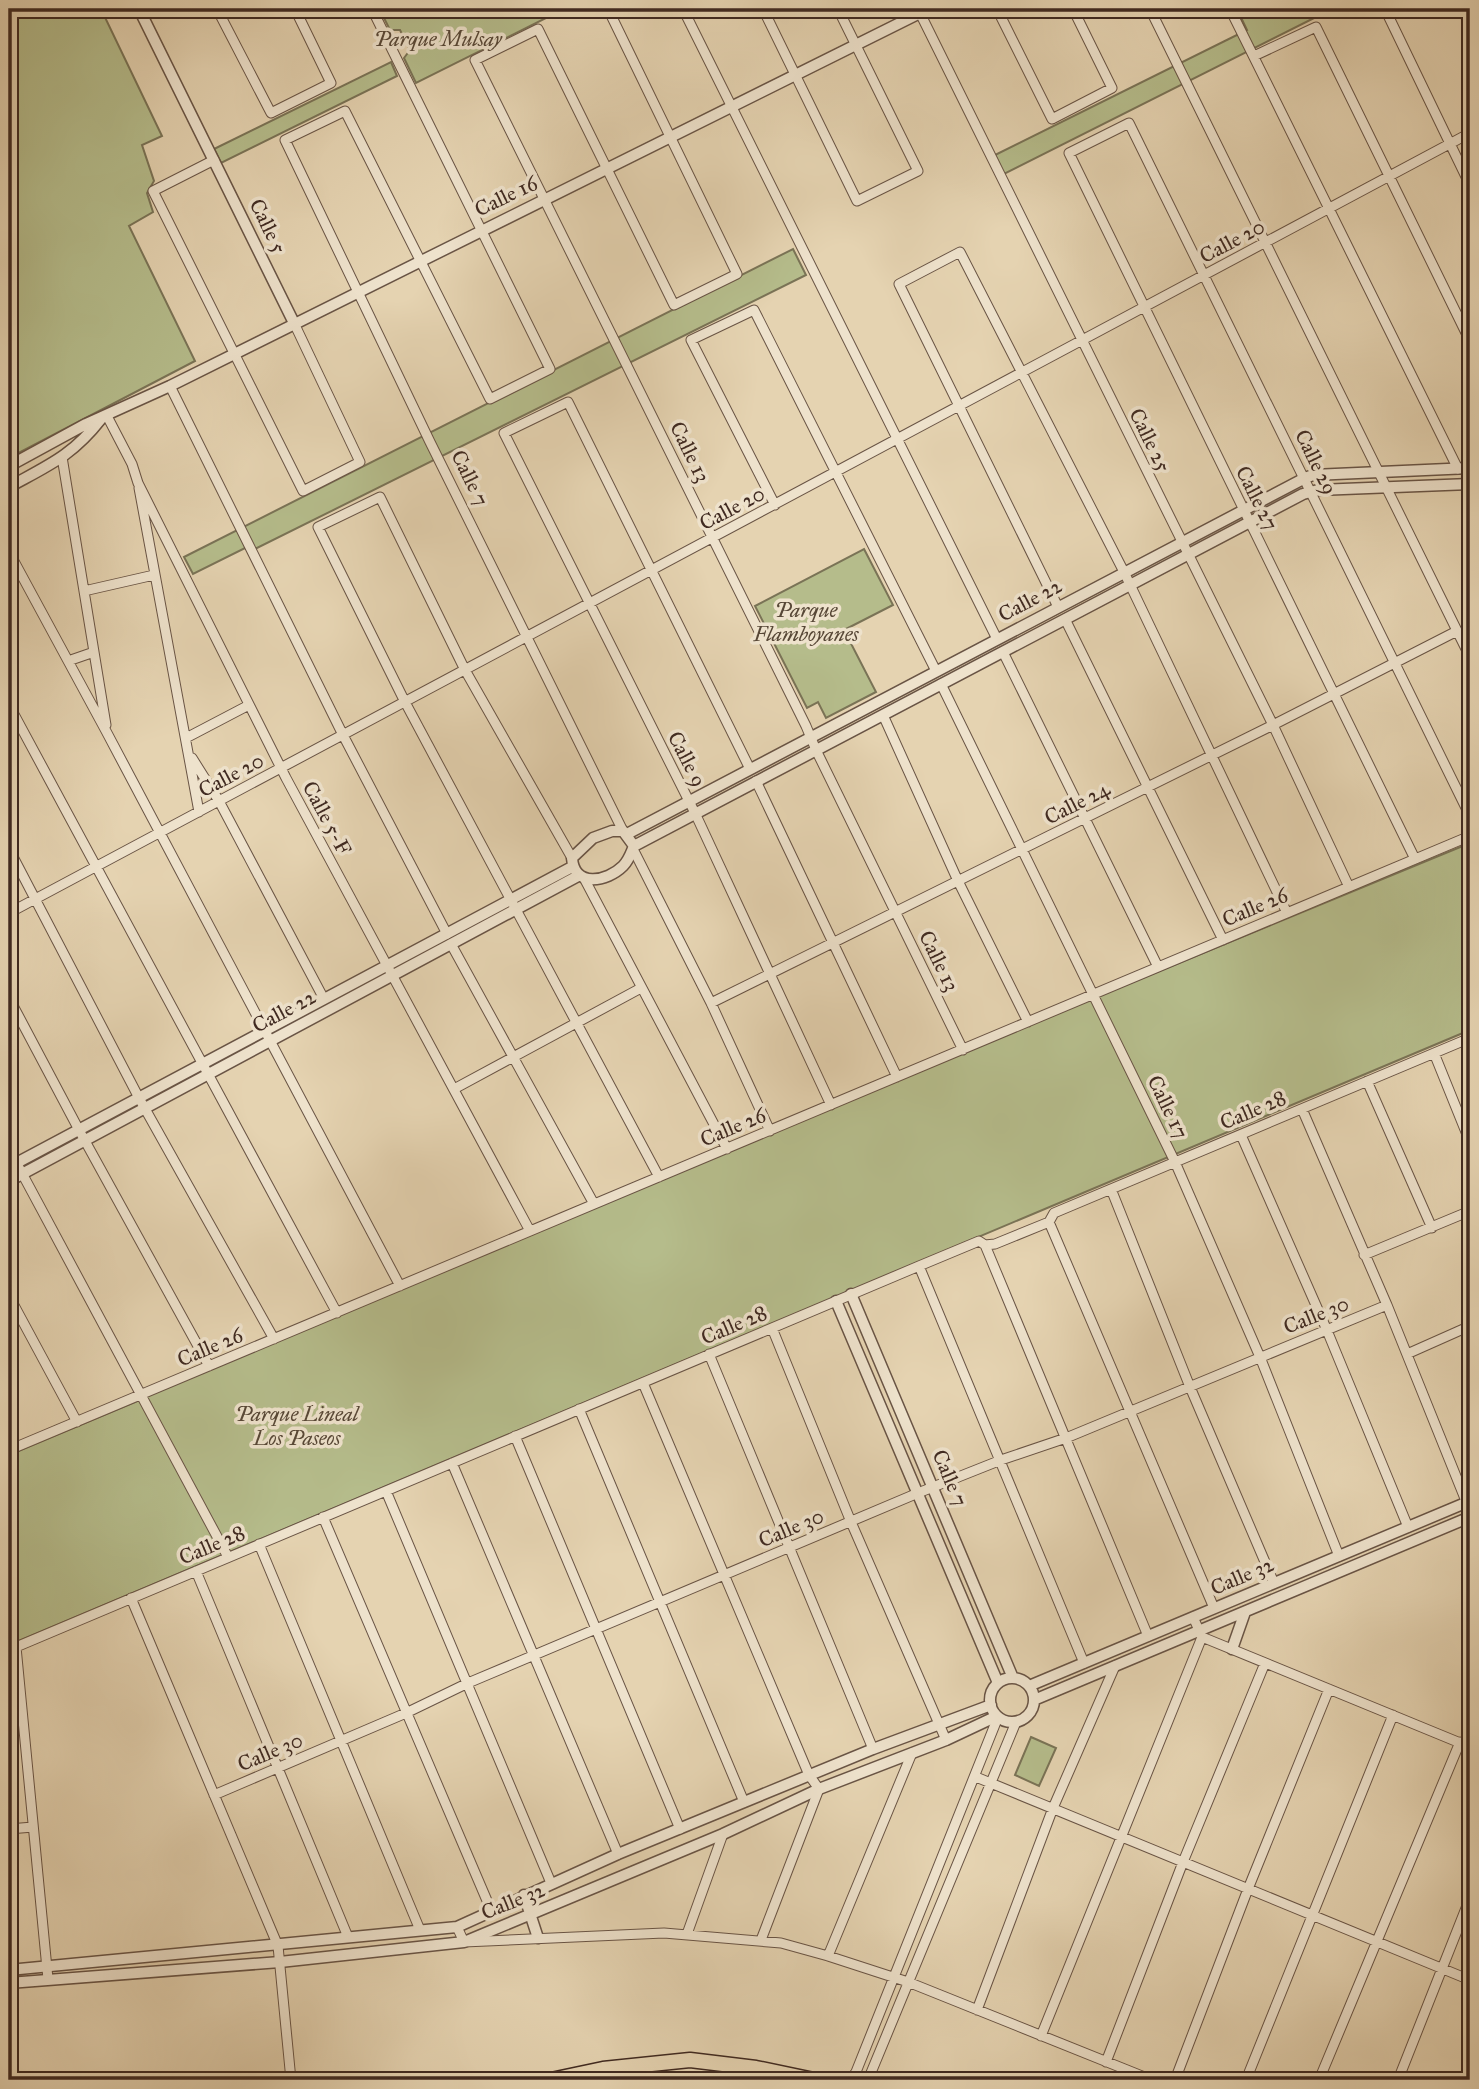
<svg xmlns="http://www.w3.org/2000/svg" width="1479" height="2089" viewBox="0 0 1479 2089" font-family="'IM FELL Great Primer',serif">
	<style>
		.green { fill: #b5bc8b; stroke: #7a7356; stroke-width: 2 }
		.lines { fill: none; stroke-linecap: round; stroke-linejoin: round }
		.minor-casing { stroke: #695445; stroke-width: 11 }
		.tertiary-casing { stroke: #695445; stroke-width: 13 }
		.primary-casing { stroke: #402a21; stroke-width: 17 }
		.minor { stroke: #eee2cc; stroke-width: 9 }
		.tertiary { stroke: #eee2cc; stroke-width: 10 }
		.primary { stroke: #e5d3b1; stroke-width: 14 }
		.labels { text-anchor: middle; stroke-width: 7; stroke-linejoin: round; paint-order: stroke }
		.park-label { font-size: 21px; font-style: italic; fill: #574736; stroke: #eee2cc }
		.street-label { font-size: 21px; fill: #402a21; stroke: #eee2cc }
	</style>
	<rect width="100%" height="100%" fill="#e5d3b1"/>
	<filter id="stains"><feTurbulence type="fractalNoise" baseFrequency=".00286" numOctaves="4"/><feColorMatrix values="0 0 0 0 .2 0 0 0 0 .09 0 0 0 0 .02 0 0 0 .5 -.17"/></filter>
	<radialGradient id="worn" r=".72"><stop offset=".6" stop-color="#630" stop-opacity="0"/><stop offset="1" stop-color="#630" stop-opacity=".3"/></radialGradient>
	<path class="green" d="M 9,9 L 101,9 L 162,136 L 142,145 L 154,181 L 147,193 L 153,212 L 129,226 L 195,361 L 9,458 Z
		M 398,9 L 564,9 L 416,83 L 404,58 L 410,50 L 400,30 L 390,30 L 383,16 Z
		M 1237,9 L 1332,9 L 1004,174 L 995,155 L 1247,30 Z
		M 391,62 L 397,76 L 221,163 L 214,149 Z
		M 793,249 L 806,275 L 257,548 L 245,548 L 193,574 L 184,557 Z
		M 864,549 L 893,605 L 844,630 L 876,692 L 826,718 L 818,702 L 807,708 L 755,606 Z
		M 1470,843 L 1470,1030 L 9,1645 L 9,1455 L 135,1402 L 223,1360 L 727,1149 Z
		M 1031,1737 L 1056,1748 L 1039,1786 L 1015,1775 Z"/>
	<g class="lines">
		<defs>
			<path id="minor" d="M 217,9 L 271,113 L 331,83 L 295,9
				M 372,9 L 550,369 L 490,399 L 345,111 L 285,140 L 430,442 L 623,831
				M 608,9 L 737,274 L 674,305 L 538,29 L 475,60 L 806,726 L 816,750 L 963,1050
				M 683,9 L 997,639
				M 763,9 L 857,201 L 918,171 L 838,9
				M 918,9 L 1273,725 L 1349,887
				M 997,9 L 1052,119 L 1112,88 L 1073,9
				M 1150,9 L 1470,657
				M 1230,9 L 1458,469
				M 1385,9 L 1470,185
				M 1462,9 L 1470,26
				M 1254,56 L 1316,27 L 1470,341
				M 214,160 L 153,191 L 303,491 L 360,462 L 294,323
				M 170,386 L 343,735 L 447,934
				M 107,416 L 132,464 L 138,483 L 286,778 L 530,1231
				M 62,457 L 106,725
				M 139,488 L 199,812
				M 775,505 L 691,340 L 754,310 L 936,671
				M 9,552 L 106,731 L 400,1286
				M 84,591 L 154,575
				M 1058,607 L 899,284 L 960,252 L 1124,572 L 1287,913
				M 1065,619 L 1223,940
				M 1003,652 L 1158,967
				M 68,661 L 94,652
				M 941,684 L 1175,1162 L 1260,1357 L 1339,1556
				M 9,705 L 337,1313
				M 883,715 L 958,881 L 1028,1022
				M 186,738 L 249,705
				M 192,758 L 219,801 L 324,999
				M 750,769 L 568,402 L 504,433 L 695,813 L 831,1105
				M 756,781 L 897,1077
				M 9,849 L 139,1098 L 274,1339
				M 633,849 L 711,1003 L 770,1131
				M 572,858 L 465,670 L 380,497 L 318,527 L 405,702 L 659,1177
				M 1415,859 L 1069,153 L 1129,123 L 1470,816
				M 585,880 L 727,1149
				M 9,913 L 1470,133
				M 451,944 L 594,1204
				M 9,998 L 79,1130 L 209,1366
				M 711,1003 L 1273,725 L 1457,631
				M 1434,1053 L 1470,1142
				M 1367,1081 L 1432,1228
				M 454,1089 L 641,988
				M 1302,1109 L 1387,1305 L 1470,1511
				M 1241,1135 L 1326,1328 L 1408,1527
				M 9,1149 L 228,1557
				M 1111,1189 L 1190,1387 L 1274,1583
				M 1049,1222 L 1214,1608
				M 985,1245 L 1148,1636
				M 1364,1255 L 1470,1211
				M 919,1266 L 1084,1663
				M 9,1296 L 77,1422
				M 772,1328 L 851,1522 L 946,1740
				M 709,1354 L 873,1749
				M 1407,1354 L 1470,1326
				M 643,1383 L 809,1775 L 819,1789 L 761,1940
				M 579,1409 L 744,1802
				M 515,1436 L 680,1829
				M 9,1450 L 1470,836
				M 452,1463 L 618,1854
				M 386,1491 L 551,1883
				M 323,1517 L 491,1910
				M 259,1544 L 420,1930
				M 196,1571 L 348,1937
				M 131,1598 L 278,1946 L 291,2080
				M 1193,1617 L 1202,1637 L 1470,1747
				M 16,1647 L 48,1979
				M 9,1650 L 919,1266 L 979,1241 L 985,1245 L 995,1244 L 1049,1222 L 1054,1213 L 1470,1038
				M 976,1777 L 1470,1980
				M 214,1795 L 406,1713 L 468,1683 L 918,1493 L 1001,1460 L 1066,1438 L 1387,1305
				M 9,1829 L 33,1827
				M 457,1927 L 464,1942 L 664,1933 L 781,1943 L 828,1956 L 908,1982 L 1152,2080
				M 687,1934 L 723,1834
				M 828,1956 L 912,1753
				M 977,2010 L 1053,1808 L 1115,1666
				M 1041,2036 L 1202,1637
				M 1106,2062 L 1183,1862 L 1265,1663
				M 850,2080 L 856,2072 L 998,1717
				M 868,2080 L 1016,1722
				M 1175,2080 L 1248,1889 L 1329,1689
				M 1246,2080 L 1393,1715
				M 1319,2080 L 1460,1742
				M 1398,2080 L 1470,1898
				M 1467,2080 L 1470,2072"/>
			<path id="tertiary" d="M 139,9 L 294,323
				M 9,466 L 86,424 L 170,386 L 928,9
				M 9,487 C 49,465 72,456 101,419
				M 612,831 L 623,831 L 634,846 C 631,853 629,860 623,866 C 607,882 574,888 572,858 L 593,838 Z
				M 627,834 L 1305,478 L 1313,475 L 1470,468
				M 634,846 L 1303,494 L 1318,490 L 1470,484
				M 9,1167 L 572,867
				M 9,1181 L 578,876
				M 851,1294 L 1013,1678
				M 836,1301 L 998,1683
				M 1232,1649 L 1245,1612
				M990 1700a22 22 0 1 1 44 0a22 22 0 1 1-44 0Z
				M 1029,1686 L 1470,1501
				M 1034,1700 L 1470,1517
				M 524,1895 L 538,1938
				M 9,1970 L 457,1927 L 618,1854 L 873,1749 L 991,1705
				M 9,1983 L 280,1962 L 464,1942 L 723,1834 L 819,1789 L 946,1740 L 997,1716"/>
			<path id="primary" d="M 551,2080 L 603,2069 L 690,2060 L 756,2068 L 814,2080"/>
		</defs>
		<use href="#minor" class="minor-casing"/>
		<use href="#tertiary" class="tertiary-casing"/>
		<use href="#primary" class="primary-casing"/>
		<use href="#minor" class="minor"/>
		<use href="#tertiary" class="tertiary"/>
		<use href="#primary" class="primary"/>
	</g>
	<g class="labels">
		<g class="park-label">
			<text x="438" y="46">Parque Mulsay</text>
			<text x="806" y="617">Parque<tspan x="806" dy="24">Flamboyanes</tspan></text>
			<text x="297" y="1421">Parque Lineal<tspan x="297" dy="24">Los Paseos</tspan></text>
		</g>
		<g class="street-label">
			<text transform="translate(506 196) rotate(-26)" y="7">Calle 16</text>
			<text transform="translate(268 226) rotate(64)" y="7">Calle 5</text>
			<text transform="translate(1232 241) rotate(-28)" y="7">Calle 20</text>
			<text transform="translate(1150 440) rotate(64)" y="7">Calle 25</text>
			<text transform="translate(690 452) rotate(64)" y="7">Calle 13</text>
			<text transform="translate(1316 462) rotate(64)" y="7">Calle 29</text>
			<text transform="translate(470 478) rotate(64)" y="7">Calle 7</text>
			<text transform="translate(1257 498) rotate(63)" y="7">Calle 27</text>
			<text transform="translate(732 508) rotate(-28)" y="7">Calle 20</text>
			<text transform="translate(1030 600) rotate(-28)" y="7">Calle 22</text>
			<text transform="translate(687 759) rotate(63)" y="7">Calle 9</text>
			<text transform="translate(231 775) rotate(-28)" y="7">Calle 20</text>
			<text transform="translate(1077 803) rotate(-27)" y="7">Calle 24</text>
			<text transform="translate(327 818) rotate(62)" y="7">Calle 5-F</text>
			<text transform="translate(1255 907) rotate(-23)" y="7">Calle 26</text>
			<text transform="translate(939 961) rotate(64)" y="7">Calle 13</text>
			<text transform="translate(284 1011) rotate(-28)" y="7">Calle 22</text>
			<text transform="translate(1168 1107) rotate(64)" y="7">Calle 17</text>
			<text transform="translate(1253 1110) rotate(-23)" y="7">Calle 28</text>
			<text transform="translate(733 1127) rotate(-23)" y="7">Calle 26</text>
			<text transform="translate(1316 1315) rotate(-22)" y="7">Calle 30</text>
			<text transform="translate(734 1325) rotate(-23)" y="7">Calle 28</text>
			<text transform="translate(210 1347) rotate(-23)" y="7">Calle 26</text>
			<text transform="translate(950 1478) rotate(67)" y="7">Calle 7</text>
			<text transform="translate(791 1528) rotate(-23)" y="7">Calle 30</text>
			<text transform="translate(212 1545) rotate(-23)" y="7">Calle 28</text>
			<text transform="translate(1242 1576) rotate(-23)" y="7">Calle 32</text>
			<text transform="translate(270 1752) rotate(-23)" y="7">Calle 30</text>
			<text transform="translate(513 1901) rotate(-22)" y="7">Calle 32</text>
		</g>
	</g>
	<rect width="1479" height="2089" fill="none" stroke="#e5d3b1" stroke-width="35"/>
	<rect x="10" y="10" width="1458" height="2068" fill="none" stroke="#402a21" stroke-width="3.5"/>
	<rect x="18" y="18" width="1444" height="2054" fill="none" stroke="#402a21" stroke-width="2"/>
	<rect width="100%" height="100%" filter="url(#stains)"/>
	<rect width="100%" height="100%" fill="url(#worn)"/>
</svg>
